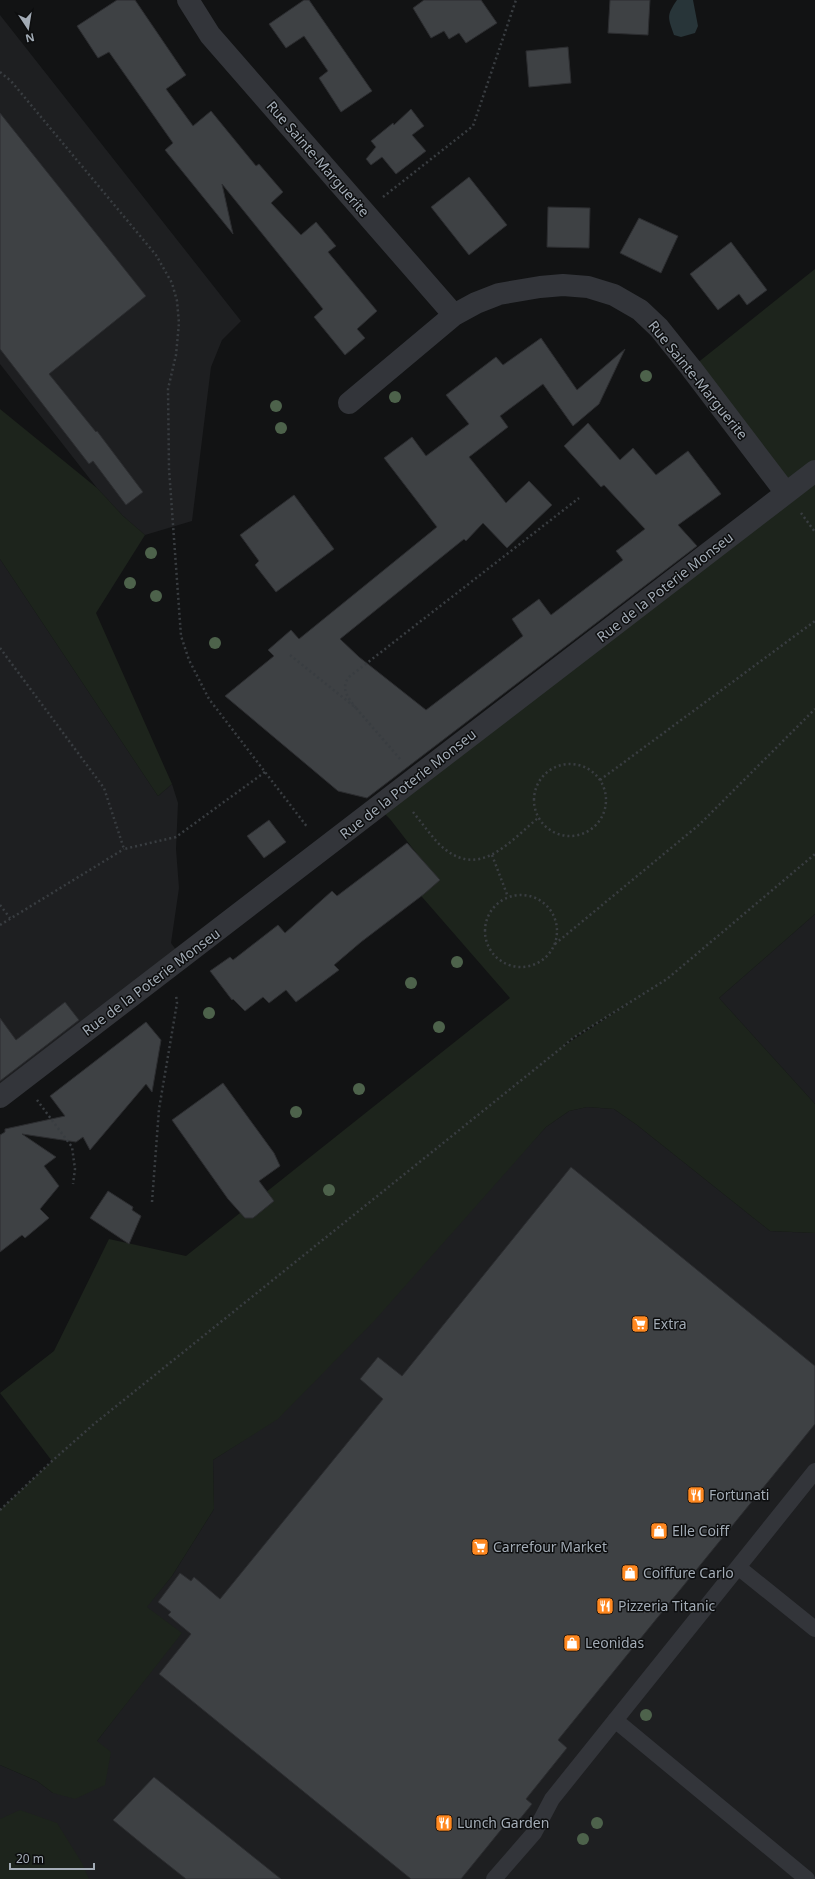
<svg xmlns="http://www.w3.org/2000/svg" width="815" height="1879" viewBox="0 0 815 1879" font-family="'Noto Sans',sans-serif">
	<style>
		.built { fill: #1e1f21 }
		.green { fill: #1d241c; fill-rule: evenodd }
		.water { fill: #283539 }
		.building { fill: #3e4144; stroke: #2c2d30 }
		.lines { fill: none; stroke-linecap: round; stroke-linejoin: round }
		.path { stroke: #393d41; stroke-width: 2.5; stroke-dasharray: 2 3; stroke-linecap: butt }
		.service { stroke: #33353a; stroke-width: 16 }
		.minor { stroke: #33353a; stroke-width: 22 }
		.tree { fill: #4d624b }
		.labels { text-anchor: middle; stroke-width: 3; stroke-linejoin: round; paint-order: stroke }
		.street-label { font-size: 14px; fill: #a3acb6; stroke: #0d0e0f }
		.poi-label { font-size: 14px; fill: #a3acb6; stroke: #0d0e0f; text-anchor: start }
	</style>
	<rect width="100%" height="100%" fill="#121314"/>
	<path class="built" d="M 0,15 L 241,321 L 222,340 L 211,367 L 192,521 L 145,535 L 123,516 L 97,488 L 0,364 Z
		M 0,559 L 158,796 L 172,784 L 178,803 L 176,849 L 179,888 L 171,943 L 182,958 L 0,1097 Z
		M 815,914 L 815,1104 L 719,998 Z
		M 587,1107 L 614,1109 L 637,1125 L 770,1231 L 815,1233 L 815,1879 L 0,1879 L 0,1765 L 37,1781 L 53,1793 L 97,1741 L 181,1633 L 146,1607 L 172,1576 L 214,1509 L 213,1460 L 278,1418 L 546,1127 L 569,1111 Z"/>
	<path class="green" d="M 815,269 L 815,914 L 719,998 L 815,1104 L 815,1233 L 770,1231 L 637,1125 L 614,1109 L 587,1107 L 569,1111 L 546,1127 L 375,1320 L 278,1419 L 213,1460 L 214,1509 L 172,1576 L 147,1607 L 182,1633 L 97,1741 L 111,1752 L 105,1785 L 75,1799 L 53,1793 L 37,1781 L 0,1765 L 0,1510 L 52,1461 L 0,1393 L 54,1351 L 109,1239 L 186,1256 L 510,998 L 416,890 L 434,876 L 390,819 L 378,807 L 786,494 L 691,368 ZM 637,998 L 565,1045 L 564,1045 L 573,1038 Z
		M 0,409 L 97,488 L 123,516 L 145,535 L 96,613 L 172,784 L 158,796 L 0,559 Z
		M 20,1810 L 57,1823 L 82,1863 L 89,1879 L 0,1879 L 0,1819 Z"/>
	<path class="water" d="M 677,0 L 693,0 L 698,26 L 695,33 L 681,37 L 674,35 C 668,17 666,16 677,0 Z"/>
	<path class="building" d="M 117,0 L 135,0 L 186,75 L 166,89 L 193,126 L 211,111 L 256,166 L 259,164 L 283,192 L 271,203 L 301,235 L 316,222 L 336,246 L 328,252 L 377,311 L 357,329 L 365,338 L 345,355 L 314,317 L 323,309 L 222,184 L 233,234 L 165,150 L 173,143 L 109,52 L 98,58 L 77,26 Z
		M 304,0 L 309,0 L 372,91 L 341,112 L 319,78 L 328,71 L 304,36 L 286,48 L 269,24 Z
		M 424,0 L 481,0 L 497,23 L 466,43 L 459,33 L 449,39 L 444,31 L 431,38 L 413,8 Z
		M 610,0 L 650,0 L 648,35 L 608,33 Z
		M 568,47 L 571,83 L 529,87 L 526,51 Z
		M 411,109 L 424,126 L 412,135 L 426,151 L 396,174 L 382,157 L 371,165 L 366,159 L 376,147 L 371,141 L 393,123 L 394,125 Z
		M 0,113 L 146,296 L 49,374 L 96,432 L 97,431 L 143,492 L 126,505 L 93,461 L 89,464 L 0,349 Z
		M 469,177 L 507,225 L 469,255 L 431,207 Z
		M 548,207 L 590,208 L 589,248 L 547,247 Z
		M 639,218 L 678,236 L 661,273 L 620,253 Z
		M 731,242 L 767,290 L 747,305 L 739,294 L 718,310 L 690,274 Z
		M 541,338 L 577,390 L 625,349 L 599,404 L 573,426 L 543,384 L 500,416 L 508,427 L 469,457 L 506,503 L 529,481 L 552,505 L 507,548 L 483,523 L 466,541 L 464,539 L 340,639 L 359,657 L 426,710 L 523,636 L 512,619 L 539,599 L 551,615 L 623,560 L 616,551 L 645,529 L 604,485 L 601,487 L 564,446 L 588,423 L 620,460 L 633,448 L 656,475 L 688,451 L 721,494 L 678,525 L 697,546 L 367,798 L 338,791 L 225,696 L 274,656 L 268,650 L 291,630 L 299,639 L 437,527 L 384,458 L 412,437 L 426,456 L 469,424 L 446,395 L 496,357 L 503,365 Z
		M 294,495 L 334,549 L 276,592 L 255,565 L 259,561 L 240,535 Z
		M 269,820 L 286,842 L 264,858 L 247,836 Z
		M 407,843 L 440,880 L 424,894 L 361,942 L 334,965 L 339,970 L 296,1002 L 286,990 L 269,1003 L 263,997 L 245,1011 L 233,999 L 232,1000 L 210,971 L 230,957 L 233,960 L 278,925 L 285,933 L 332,891 L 337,896 Z
		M 65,1002 L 79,1020 L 0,1081 L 0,1018 L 16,1040 Z
		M 146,1022 L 161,1040 L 152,1092 L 146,1084 L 90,1150 L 83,1137 L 76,1142 L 22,1134 L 56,1157 L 44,1166 L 59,1186 L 40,1209 L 49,1218 L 25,1238 L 22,1235 L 0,1252 L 0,1135 L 5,1132 L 5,1129 L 65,1116 L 50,1096 Z
		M 223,1083 L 274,1153 L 280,1166 L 259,1181 L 274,1201 L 253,1218 L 245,1218 L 228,1199 L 172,1120 Z
		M 571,1167 L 815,1366 L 815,1424 L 558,1740 L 567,1748 L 526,1799 L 532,1804 L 515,1825 L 509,1820 L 461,1879 L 411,1879 L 159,1674 L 191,1634 L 168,1615 L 171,1612 L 158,1602 L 180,1573 L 191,1581 L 194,1577 L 220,1599 L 383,1399 L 360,1379 L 378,1357 L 402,1376 Z
		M 108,1191 L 133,1207 L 132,1210 L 141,1216 L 129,1244 L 90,1218 Z
		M 154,1777 L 281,1879 L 186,1879 L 147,1848 L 113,1820 Z"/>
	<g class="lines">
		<path class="path" d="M 0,72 L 11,81 L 156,255 L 172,283 L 177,301 L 179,323 L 176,355 L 168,389 L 169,469 L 181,636 L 189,660 L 209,699 L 308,828
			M 383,197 L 473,126 L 516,0
			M 801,513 L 815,532
			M 0,648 L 104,788 L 124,849 L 176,837 L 265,772
			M 290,655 L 356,708 L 400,759
			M 356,708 C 348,698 340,688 349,677 L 579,498
			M534 800a36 36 0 1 1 72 0a36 36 0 1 1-72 0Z
			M 600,780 L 815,621
			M 413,812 C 421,822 429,833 438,843 C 477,882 507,844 538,818
			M 492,855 L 508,897
			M485 931a36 36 0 1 1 72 0a36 36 0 1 1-72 0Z
			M 0,905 L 10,918
			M 0,925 L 124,849
			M 555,944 L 700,824 L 815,709
			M 37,1100 L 72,1147 L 75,1169 L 73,1184
			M 152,1202 L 159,1109 L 177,1003 L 176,995
			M 0,1510 L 52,1461 L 94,1424 L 560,1049 L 573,1038 L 667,979 L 815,854"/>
		<path class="service" d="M 738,1567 L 815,1629
			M 615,1720 L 807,1879
			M 494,1879 L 534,1833 L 552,1799 L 815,1471"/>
		<path class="minor" d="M 188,0 L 210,35 L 454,315
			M 349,403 L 454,315 L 476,303 L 499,294 L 540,287 L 563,285 L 588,287 L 614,295 L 640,310 L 659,328 L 691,368 L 786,493
			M 0,1097 L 815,471"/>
	</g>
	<g class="tree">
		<circle cx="646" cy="376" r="6"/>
		<circle cx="395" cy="397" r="6"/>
		<circle cx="276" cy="406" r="6"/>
		<circle cx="281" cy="428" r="6"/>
		<circle cx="151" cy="553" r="6"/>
		<circle cx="130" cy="583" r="6"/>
		<circle cx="156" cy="596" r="6"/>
		<circle cx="215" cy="643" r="6"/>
		<circle cx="457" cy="962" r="6"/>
		<circle cx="411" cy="983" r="6"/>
		<circle cx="209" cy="1013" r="6"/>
		<circle cx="439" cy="1027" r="6"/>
		<circle cx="359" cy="1089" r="6"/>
		<circle cx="296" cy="1112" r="6"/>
		<circle cx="329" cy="1190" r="6"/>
		<circle cx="646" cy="1715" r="6"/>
		<circle cx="597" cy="1823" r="6"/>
		<circle cx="583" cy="1839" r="6"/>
	</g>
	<defs>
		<symbol id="supermarket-square" viewBox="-11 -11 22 22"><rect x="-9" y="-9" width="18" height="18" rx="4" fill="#ff8820" stroke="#0d0e0f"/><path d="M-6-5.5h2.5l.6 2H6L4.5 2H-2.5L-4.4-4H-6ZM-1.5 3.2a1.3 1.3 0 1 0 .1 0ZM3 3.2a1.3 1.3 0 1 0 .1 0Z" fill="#fff"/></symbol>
		<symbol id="restaurant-square" viewBox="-11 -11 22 22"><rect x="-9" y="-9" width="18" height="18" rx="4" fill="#ff8820" stroke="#0d0e0f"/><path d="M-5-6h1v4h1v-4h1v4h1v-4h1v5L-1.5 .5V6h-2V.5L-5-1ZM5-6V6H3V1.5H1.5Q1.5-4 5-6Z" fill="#fff"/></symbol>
		<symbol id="shop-square" viewBox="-11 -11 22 22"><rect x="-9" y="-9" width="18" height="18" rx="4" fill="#ff8820" stroke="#0d0e0f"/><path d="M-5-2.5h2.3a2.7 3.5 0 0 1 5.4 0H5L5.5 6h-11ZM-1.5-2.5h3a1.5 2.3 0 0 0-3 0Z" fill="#fff"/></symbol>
	</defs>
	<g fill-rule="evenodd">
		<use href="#supermarket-square" x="630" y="1314" width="20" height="20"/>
		<use href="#restaurant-square" x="686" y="1485" width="20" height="20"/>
		<use href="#shop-square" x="649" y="1521" width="20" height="20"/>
		<use href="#supermarket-square" x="470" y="1537" width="20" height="20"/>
		<use href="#shop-square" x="620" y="1563" width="20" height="20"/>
		<use href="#restaurant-square" x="595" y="1596" width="20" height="20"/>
		<use href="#shop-square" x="562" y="1633" width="20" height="20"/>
		<use href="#restaurant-square" x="434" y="1813" width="20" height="20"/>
	</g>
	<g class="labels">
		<g class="street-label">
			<text transform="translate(318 159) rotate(49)" y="5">Rue Sainte-Marguerite</text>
			<text transform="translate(698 380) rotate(51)" y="5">Rue Sainte-Marguerite</text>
			<text transform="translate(665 587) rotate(-38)" y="5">Rue de la Poterie Monseu</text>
			<text transform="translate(408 784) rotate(-38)" y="5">Rue de la Poterie Monseu</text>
			<text transform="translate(151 982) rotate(-37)" y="5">Rue de la Poterie Monseu</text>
		</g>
		<g class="poi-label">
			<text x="653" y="1329">Extra</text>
			<text x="709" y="1500">Fortunati</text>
			<text x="672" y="1536">Elle Coiff</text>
			<text x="493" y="1552">Carrefour Market</text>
			<text x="643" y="1578">Coiffure Carlo</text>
			<text x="618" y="1611">Pizzeria Titanic</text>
			<text x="585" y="1648">Leonidas</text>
			<text x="457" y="1828">Lunch Garden</text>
		</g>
	</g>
	<g transform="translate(28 28) rotate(168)" stroke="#0d0e0f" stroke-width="3" paint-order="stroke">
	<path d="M0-3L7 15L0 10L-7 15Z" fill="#a3acb6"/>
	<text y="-6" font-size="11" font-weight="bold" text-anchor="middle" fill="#a3acb6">N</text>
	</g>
	<path d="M10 1863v6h84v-6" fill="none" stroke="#a3acb6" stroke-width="2"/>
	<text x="16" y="1863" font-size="12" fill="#a3acb6" stroke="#0d0e0f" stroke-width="3" paint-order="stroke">20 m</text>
</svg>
